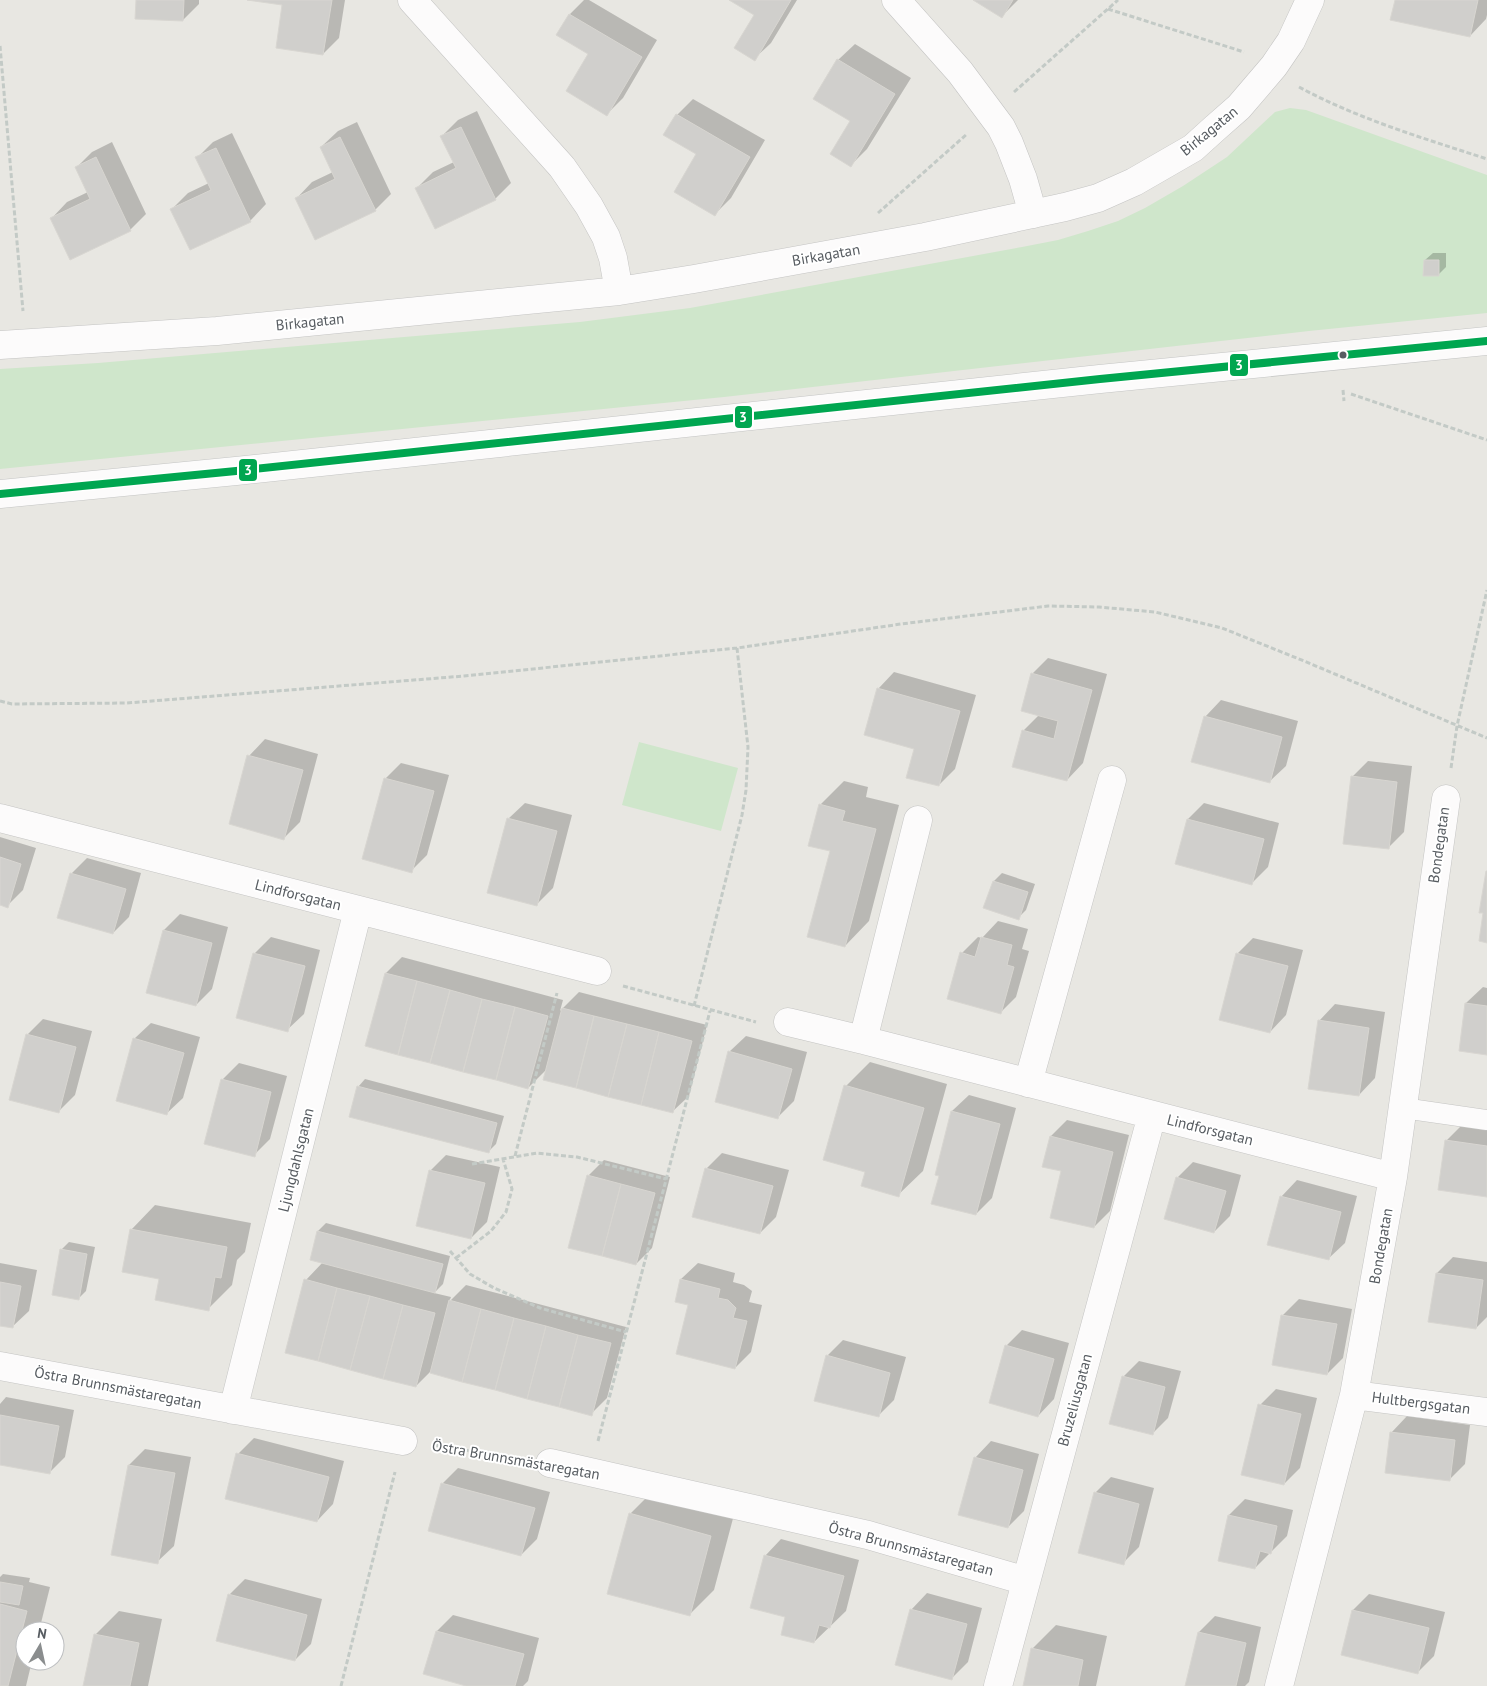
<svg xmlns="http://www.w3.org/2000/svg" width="1487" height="1686" viewBox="0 0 1487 1686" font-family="'PT Sans',sans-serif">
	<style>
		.green { fill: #cfe6cb }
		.shadow { fill: #0003 }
		.building { fill: #d0cfcc; stroke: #d8d6d1 }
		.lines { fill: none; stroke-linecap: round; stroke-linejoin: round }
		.service-casing { stroke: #c4c4c3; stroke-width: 21 }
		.minor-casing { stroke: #c4c4c3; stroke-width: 29 }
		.secondary-casing { stroke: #c4c5c4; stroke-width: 29 }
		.path { stroke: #c3cac6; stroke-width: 3; stroke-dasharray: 5 2.5; stroke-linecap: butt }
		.service { stroke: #fcfbfb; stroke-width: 20 }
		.minor { stroke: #fcfbfb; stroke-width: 28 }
		.secondary { stroke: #fcfbfb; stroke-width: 28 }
		.bus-1-casing { stroke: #fff; stroke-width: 11 }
		.bus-1 { stroke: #00a650; stroke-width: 8 }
		.bus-dot { fill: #575c61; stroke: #fff; stroke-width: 2 }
		.labels { text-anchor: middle; stroke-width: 4; stroke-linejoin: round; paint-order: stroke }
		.street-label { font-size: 15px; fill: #575c61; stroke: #fff }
		.line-badge { stroke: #fff; stroke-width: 2 }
		.badge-label { font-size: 14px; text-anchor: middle; font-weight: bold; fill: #fff }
	</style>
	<rect width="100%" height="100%" fill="#e8e7e2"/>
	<path class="green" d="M 1290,108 L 1306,110 L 1487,175 L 1487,313 L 1309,331 L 724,397 L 0,469 L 0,369 L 98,363 L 580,322 L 690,308 L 1022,247 L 1058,240 L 1088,231 L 1118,221 L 1145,208 L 1183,186 L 1227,157 L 1275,112 Z
		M 639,742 L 738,768 L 721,831 L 622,805 Z"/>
	<path class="shadow" d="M 137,0 L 199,0 L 199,4 L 183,20 Z
		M 256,0 L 345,0 L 339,38 L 323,54 L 284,4 Z
		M 584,0 L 589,0 L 657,40 L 623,98 L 607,114 L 590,54 L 570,14 Z
		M 731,0 L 797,0 L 771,43 L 754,59 L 755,15 Z
		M 975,0 L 1018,0 L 1002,16 Z
		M 1396,0 L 1487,0 L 1487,15 L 1486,19 L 1470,36 Z
		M 855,44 L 911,78 L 867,149 L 851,165 L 852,121 L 838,60 Z
		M 693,99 L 765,140 L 731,198 L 715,214 L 697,153 L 677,115 Z
		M 477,111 L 511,183 L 495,199 L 417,188 L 433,172 L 454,162 L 442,136 L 458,120 Z
		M 357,122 L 391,194 L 375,210 L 296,199 L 312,182 L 333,172 L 321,147 L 338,131 Z
		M 232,133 L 266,204 L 250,221 L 172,209 L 188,193 L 209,183 L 197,158 L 213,142 Z
		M 112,142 L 146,214 L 130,230 L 51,219 L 67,202 L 88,192 L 76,168 L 92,152 Z
		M 1433,253 L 1446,253 L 1446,267 L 1438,275 L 1425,260 Z
		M 1048,658 L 1107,674 L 1083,763 L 1067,780 L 1023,731 L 1039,715 L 1032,674 Z
		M 894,672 L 976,695 L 955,769 L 939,785 L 878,689 Z
		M 1221,700 L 1298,721 L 1286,766 L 1269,782 L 1205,717 Z
		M 265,739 L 318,754 L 300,822 L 284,838 L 249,756 Z
		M 1368,761 L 1412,766 L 1404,832 L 1388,848 L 1352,777 Z
		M 401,763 L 449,775 L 427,855 L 411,871 L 385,779 Z
		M 844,781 L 868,787 L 866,797 L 899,805 L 869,921 L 845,946 L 831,850 L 820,805 Z
		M 525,803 L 572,815 L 553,888 L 537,904 L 508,819 Z
		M 1204,803 L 1279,823 L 1268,867 L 1251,884 L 1188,819 Z
		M 0,837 L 36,848 L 23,890 L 7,906 L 0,904 Z
		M 87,858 L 141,873 L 129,917 L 113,933 L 71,874 Z
		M 1002,873 L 1035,884 L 1026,910 L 1018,918 L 994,881 Z
		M 180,914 L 228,927 L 212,989 L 196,1005 L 164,930 Z
		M 998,921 L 1028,929 L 1022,949 L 1029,951 L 1016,997 L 1000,1013 L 962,953 L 978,937 L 982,938 Z
		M 271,937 L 320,950 L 304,1014 L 287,1030 L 254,954 Z
		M 1253,938 L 1303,950 L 1286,1015 L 1270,1032 L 1237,954 Z
		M 402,957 L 563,1000 L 560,1011 L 579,992 L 707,1025 L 689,1096 L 672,1112 L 547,1069 L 528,1088 L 386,973 Z
		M 1483,987 L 1487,988 L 1487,1054 L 1466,1003 Z
		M 1335,1004 L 1385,1012 L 1375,1078 L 1359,1095 L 1319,1021 Z
		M 43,1019 L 92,1031 L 75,1095 L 59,1111 L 27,1035 Z
		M 151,1023 L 200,1037 L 183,1098 L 166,1114 L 134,1039 Z
		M 746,1036 L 807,1052 L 794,1101 L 778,1117 L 729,1052 Z
		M 870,1062 L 947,1084 L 923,1171 L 898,1195 L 866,1171 L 846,1086 Z
		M 239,1063 L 287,1076 L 270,1139 L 254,1155 L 222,1080 Z
		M 365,1079 L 504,1116 L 496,1144 L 488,1152 L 358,1087 Z
		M 969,1095 L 1016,1108 L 992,1198 L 976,1214 L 940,1175 L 936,1174 L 952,1111 Z
		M 1067,1120 L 1129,1135 L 1110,1211 L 1094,1227 L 1063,1170 L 1051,1136 Z
		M 1462,1125 L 1487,1128 L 1487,1196 L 1446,1141 Z
		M 722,1153 L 789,1170 L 776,1217 L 760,1233 L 706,1169 Z
		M 446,1155 L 500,1167 L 487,1222 L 471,1238 L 430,1171 Z
		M 604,1160 L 670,1177 L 652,1248 L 636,1264 L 588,1176 Z
		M 1193,1162 L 1241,1175 L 1230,1216 L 1214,1232 L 1177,1178 Z
		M 1297,1180 L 1357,1196 L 1345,1243 L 1328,1259 L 1281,1197 Z
		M 155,1205 L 251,1223 L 245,1252 L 237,1260 L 232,1285 L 208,1309 L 160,1278 L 131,1230 Z
		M 326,1223 L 450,1256 L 443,1284 L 434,1293 L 451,1297 L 449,1302 L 466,1285 L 626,1327 L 607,1398 L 591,1414 L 430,1372 L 416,1386 L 306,1280 L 323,1262 L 311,1259 L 318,1231 Z
		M 69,1242 L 95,1247 L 86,1291 L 78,1299 L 61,1250 Z
		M 1453,1257 L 1487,1262 L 1487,1317 L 1476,1328 L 1430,1321 L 1437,1273 Z
		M 0,1263 L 37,1270 L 29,1311 L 12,1327 L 0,1324 Z
		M 698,1263 L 735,1273 L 733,1282 L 744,1285 L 752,1291 L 749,1302 L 762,1305 L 751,1352 L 735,1368 L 690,1304 L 681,1279 Z
		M 1299,1299 L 1352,1309 L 1343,1358 L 1327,1374 L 1274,1364 L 1283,1315 Z
		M 1022,1330 L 1069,1343 L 1054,1399 L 1038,1416 L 1006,1346 Z
		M 843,1340 L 906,1357 L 894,1400 L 878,1416 L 827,1356 Z
		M 1139,1361 L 1181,1371 L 1168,1418 L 1152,1434 L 1123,1377 Z
		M 1276,1389 L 1317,1398 L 1300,1468 L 1284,1484 L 1260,1405 Z
		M 6,1397 L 74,1410 L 65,1457 L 49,1473 L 0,1464 L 0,1404 Z
		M 1407,1416 L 1470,1425 L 1465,1464 L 1449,1480 L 1391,1433 Z
		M 254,1438 L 344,1461 L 333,1504 L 317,1521 L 238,1454 Z
		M 991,1441 L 1039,1454 L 1024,1511 L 1008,1527 L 975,1458 Z
		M 145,1449 L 191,1457 L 174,1546 L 157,1562 L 129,1465 Z
		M 458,1468 L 550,1492 L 537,1539 L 521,1555 L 442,1484 Z
		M 1111,1477 L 1154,1488 L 1139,1547 L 1123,1563 L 1095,1493 Z
		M 654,1490 L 735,1511 L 714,1590 L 689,1615 L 630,1514 Z
		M 1245,1499 L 1293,1510 L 1287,1536 L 1255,1568 L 1229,1515 Z
		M 781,1539 L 859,1560 L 846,1611 L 814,1642 L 787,1616 L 765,1556 Z
		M 3,1574 L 30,1578 L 29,1582 L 50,1587 L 39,1631 L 25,1631 L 25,1661 L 32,1661 L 26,1686 L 0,1686 L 0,1577 Z
		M 245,1579 L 322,1599 L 311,1644 L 295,1660 L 229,1595 Z
		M 927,1593 L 982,1608 L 968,1662 L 952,1678 L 911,1610 Z
		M 1369,1594 L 1445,1612 L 1434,1656 L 1418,1672 L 1343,1654 L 1353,1610 Z
		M 119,1611 L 162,1619 L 148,1686 L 84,1686 L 95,1635 Z
		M 453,1615 L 539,1638 L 528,1681 L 523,1686 L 471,1686 L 437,1631 Z
		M 1215,1616 L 1261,1627 L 1249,1682 L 1245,1686 L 1186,1686 L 1199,1632 Z
		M 1056,1625 L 1107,1636 L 1096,1686 L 1024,1686 L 1032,1649 Z"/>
	<path class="building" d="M 136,0 L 184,0 L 183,21 L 135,19 Z
		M 247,0 L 332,0 L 323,55 L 276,48 L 282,5 Z
		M 729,0 L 791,0 L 755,61 L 734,48 L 754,15 Z
		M 973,0 L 1013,0 L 1002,18 Z
		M 1395,0 L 1478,0 L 1470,37 L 1390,20 Z
		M 569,14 L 642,57 L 607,116 L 566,91 L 588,54 L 556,35 Z
		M 837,59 L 895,94 L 851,167 L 830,154 L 850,121 L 813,99 Z
		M 676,114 L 750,157 L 715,216 L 674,192 L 696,154 L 663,135 Z
		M 461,127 L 496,200 L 435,229 L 415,188 L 456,168 L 440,136 Z
		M 340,137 L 376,211 L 315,240 L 295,198 L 335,179 L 320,147 Z
		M 216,148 L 251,222 L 190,250 L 170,209 L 211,190 L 195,157 Z
		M 96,157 L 131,231 L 70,260 L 50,218 L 90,199 L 75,167 Z
		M 1424,260 L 1439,260 L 1439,276 L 1423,276 Z
		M 1031,673 L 1092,690 L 1067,781 L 1012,767 L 1022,730 L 1054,739 L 1058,721 L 1021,711 Z
		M 877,688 L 960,711 L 939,786 L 906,778 L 914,749 L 864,735 Z
		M 1204,716 L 1282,737 L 1270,783 L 1191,762 Z
		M 247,755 L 303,770 L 284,840 L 229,824 Z
		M 1351,776 L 1397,782 L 1389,849 L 1343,844 Z
		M 384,778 L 434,791 L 412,873 L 362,859 Z
		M 819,804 L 845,811 L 842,821 L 876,829 L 845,947 L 807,937 L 830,851 L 808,846 Z
		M 507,818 L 557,831 L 537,906 L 487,893 Z
		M 1187,819 L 1264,839 L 1252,885 L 1175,864 Z
		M 0,857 L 21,864 L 8,908 L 0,905 Z
		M 1486,871 L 1487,871 L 1487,943 L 1479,941 L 1483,913 L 1479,913 Z
		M 70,873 L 126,889 L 113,934 L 57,918 Z
		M 993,881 L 1028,892 L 1019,920 L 983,908 Z
		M 163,930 L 212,943 L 196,1006 L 146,993 Z
		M 981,937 L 1012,945 L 1007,965 L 1014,967 L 1001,1014 L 947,999 L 960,952 L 975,957 Z
		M 253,953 L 305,966 L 288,1032 L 236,1018 Z
		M 1236,953 L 1288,966 L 1270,1033 L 1219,1020 Z
		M 385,973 L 417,981 L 398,1055 L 365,1046 Z
		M 417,981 L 450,990 L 430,1063 L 398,1055 Z
		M 450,990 L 482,999 L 463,1072 L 430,1063 Z
		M 482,999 L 515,1007 L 496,1080 L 463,1072 Z
		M 1465,1003 L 1487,1006 L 1487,1055 L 1459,1051 Z
		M 515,1007 L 548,1016 L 528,1089 L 496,1080 Z
		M 562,1008 L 594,1016 L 576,1088 L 543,1080 Z
		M 594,1016 L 627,1024 L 608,1097 L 576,1088 Z
		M 1318,1020 L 1369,1028 L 1359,1096 L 1308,1089 Z
		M 627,1024 L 659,1032 L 641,1105 L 608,1097 Z
		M 659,1032 L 692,1041 L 673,1113 L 641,1105 Z
		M 26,1034 L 76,1047 L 59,1113 L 9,1100 Z
		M 133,1038 L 184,1053 L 167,1115 L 116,1101 Z
		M 728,1051 L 792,1069 L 778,1119 L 715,1102 Z
		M 221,1079 L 271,1092 L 255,1157 L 204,1144 Z
		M 844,1085 L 924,1108 L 899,1197 L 861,1186 L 865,1172 L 823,1160 Z
		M 357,1086 L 497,1123 L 489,1153 L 349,1117 Z
		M 951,1111 L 1000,1124 L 976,1215 L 931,1204 L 939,1176 L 935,1175 Z
		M 1050,1136 L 1113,1152 L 1094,1228 L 1050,1218 L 1061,1171 L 1042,1167 Z
		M 1445,1140 L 1487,1146 L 1487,1197 L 1438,1190 Z
		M 705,1168 L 773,1186 L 760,1234 L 692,1217 Z
		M 429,1170 L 485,1183 L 471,1239 L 416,1226 Z
		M 587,1175 L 621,1184 L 602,1256 L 568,1248 Z
		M 1176,1177 L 1226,1191 L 1214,1233 L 1164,1219 Z
		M 621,1184 L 655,1193 L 636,1265 L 602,1256 Z
		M 1280,1196 L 1341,1212 L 1329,1260 L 1267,1245 Z
		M 130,1229 L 227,1247 L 221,1278 L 215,1277 L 209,1311 L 155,1300 L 159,1279 L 122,1272 Z
		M 317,1231 L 443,1264 L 435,1293 L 310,1260 Z
		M 60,1249 L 87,1254 L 79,1300 L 52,1295 Z
		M 1436,1273 L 1483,1280 L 1476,1329 L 1428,1322 Z
		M 304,1279 L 337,1288 L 318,1361 L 285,1353 Z
		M 680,1279 L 720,1289 L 718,1298 L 728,1300 L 736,1308 L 733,1318 L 747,1321 L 735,1369 L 676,1354 L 688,1305 L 675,1302 Z
		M 0,1282 L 21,1286 L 13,1328 L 0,1326 Z
		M 337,1288 L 370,1296 L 350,1370 L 318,1361 Z
		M 370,1296 L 403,1305 L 383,1379 L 350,1370 Z
		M 449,1300 L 481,1309 L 462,1382 L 430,1373 Z
		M 403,1305 L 435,1313 L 416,1387 L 383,1379 Z
		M 481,1309 L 514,1318 L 495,1390 L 462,1382 Z
		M 1281,1315 L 1337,1324 L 1327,1375 L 1272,1365 Z
		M 514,1318 L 546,1326 L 527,1399 L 495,1390 Z
		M 546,1326 L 578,1335 L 559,1407 L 527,1399 Z
		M 578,1335 L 611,1343 L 592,1416 L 559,1407 Z
		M 1005,1345 L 1054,1359 L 1038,1417 L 989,1403 Z
		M 826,1355 L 890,1373 L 879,1417 L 814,1401 Z
		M 1122,1376 L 1165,1387 L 1153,1435 L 1109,1424 Z
		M 1258,1404 L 1301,1414 L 1284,1485 L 1241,1475 Z
		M 0,1415 L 59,1426 L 50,1474 L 0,1465 Z
		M 1390,1432 L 1455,1440 L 1450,1481 L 1385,1473 Z
		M 236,1453 L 329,1477 L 317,1522 L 225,1499 Z
		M 974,1457 L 1023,1470 L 1008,1528 L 958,1515 Z
		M 128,1465 L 175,1473 L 158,1564 L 111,1555 Z
		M 441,1483 L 535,1508 L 521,1556 L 428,1531 Z
		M 1094,1492 L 1139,1504 L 1124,1565 L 1078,1553 Z
		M 629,1513 L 711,1536 L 690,1616 L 607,1594 Z
		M 1228,1515 L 1277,1526 L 1271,1554 L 1260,1551 L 1255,1569 L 1218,1561 Z
		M 764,1555 L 844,1576 L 830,1628 L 819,1625 L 814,1643 L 781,1635 L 785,1617 L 750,1608 Z
		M 0,1582 L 23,1586 L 19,1605 L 0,1602 Z
		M 228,1594 L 307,1615 L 295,1661 L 216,1641 Z
		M 0,1604 L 27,1611 L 8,1686 L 0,1686 Z
		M 910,1609 L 967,1624 L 952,1680 L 895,1665 Z
		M 1352,1610 L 1429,1628 L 1418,1674 L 1341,1655 Z
		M 436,1631 L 524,1654 L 515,1686 L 466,1686 L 423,1674 Z
		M 1198,1632 L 1246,1643 L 1236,1686 L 1185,1686 Z
		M 94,1634 L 139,1643 L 130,1686 L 83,1686 Z
		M 1031,1648 L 1083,1660 L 1078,1686 L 1023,1686 Z"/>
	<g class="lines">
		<defs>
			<path id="service" d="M 1403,1108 L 1487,1120"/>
			<path id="minor" d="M 412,0 L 562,167 L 589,206 L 606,237 L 613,258 L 619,291
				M 896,0 L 960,72 L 1001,127 L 1009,143 L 1023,179 L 1033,214
				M 0,345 L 217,331 L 619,291 L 694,279 L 925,237 L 1065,207 L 1098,198 L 1134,182 L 1193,148 L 1214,129 L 1239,107 L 1274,66 L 1291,41 L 1310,0
				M 0,818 L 597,971
				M 788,1022 L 863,1040 L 1393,1177
				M 863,1040 L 918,820
				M 1028,1083 L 1112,780
				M 0,1366 L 403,1441
				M 1354,1395 L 1487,1412
				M 233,1410 L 358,910
				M 550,1463 L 868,1535 L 1026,1581
				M 998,1686 L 1152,1115
				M 1279,1686 L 1354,1395 L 1393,1177 L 1446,799"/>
			<path id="secondary" d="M 0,494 L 236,471 L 1100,379 L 1487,341"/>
		</defs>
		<use href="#service" class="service-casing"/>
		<use href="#minor" class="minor-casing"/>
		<use href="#secondary" class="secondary-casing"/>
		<path class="path" d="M 1108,9 L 1244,52
			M 0,46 L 23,311
			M 1299,87 C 1358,119 1423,138 1487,159
			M 1014,92 L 1118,0
			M 878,213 L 967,134
			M 1343,390 L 1344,401
			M 1351,394 L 1487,440
			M 0,701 L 12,704 L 127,703 L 464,676 L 737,648 L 901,624 L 1048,606 L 1099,607 L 1155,612 L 1222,628 L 1304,661 L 1487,738
			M 1451,768 L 1457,726 L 1487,590
			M 623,986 L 756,1022
			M 694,1006 L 742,815 L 746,790 L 748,747 L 737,648
			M 515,1156 L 557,993
			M 472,1164 L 537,1153 L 577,1157 L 666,1179
			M 450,1251 L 470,1274 L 494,1288 L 540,1308 L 626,1332
			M 456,1258 L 491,1231 L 506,1212 L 512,1189 L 503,1159
			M 598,1441 L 710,1011
			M 434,1445 L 520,1459
			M 341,1686 L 395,1472"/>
		<use href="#service" class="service"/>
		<use href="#minor" class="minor"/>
		<use href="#secondary" class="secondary"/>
		<defs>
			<path id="bus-1" d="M 0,494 L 236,471 L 1100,379 L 1487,341"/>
		</defs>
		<use href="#bus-1" class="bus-1-casing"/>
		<use href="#bus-1" class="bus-1"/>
	</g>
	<circle class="bus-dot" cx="1343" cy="355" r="4.5"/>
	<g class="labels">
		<g class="street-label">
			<text transform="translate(1209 131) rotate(-39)" y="5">Birkagatan</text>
			<text transform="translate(826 255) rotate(-10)" y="5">Birkagatan</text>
			<text transform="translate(310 322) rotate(-6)" y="5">Birkagatan</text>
			<text transform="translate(1439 845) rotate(-82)" y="5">Bondegatan</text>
			<text transform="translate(298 895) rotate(14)" y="5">Lindforsgatan</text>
			<text transform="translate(1210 1130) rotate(14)" y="5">Lindforsgatan</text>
			<text transform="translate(296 1160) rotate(-76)" y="5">Ljungdahlsgatan</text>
			<text transform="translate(1381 1246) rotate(-80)" y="5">Bondegatan</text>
			<text transform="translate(118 1388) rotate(11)" y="5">Östra Brunnsmästaregatan</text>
			<text transform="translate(1075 1400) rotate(-75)" y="5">Bruzeliusgatan</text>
			<text transform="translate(1421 1403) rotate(7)" y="5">Hultbergsgatan</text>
			<text transform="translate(516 1460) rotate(10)" y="5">Östra Brunnsmästaregatan</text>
			<text transform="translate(911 1549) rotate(15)" y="5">Östra Brunnsmästaregatan</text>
		</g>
	</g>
	<g class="line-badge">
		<rect x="1229" y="353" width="20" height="24" rx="5" fill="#00a650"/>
		<rect x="734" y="405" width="19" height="24" rx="5" fill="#00a650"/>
		<rect x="238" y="458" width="20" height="24" rx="5" fill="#00a650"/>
	</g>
	<g class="badge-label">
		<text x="1239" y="370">3</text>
		<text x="743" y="422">3</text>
		<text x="248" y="475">3</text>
	</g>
	<g transform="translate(40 1646) rotate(9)"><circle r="24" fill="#ffffff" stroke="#bcbec0"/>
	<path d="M0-4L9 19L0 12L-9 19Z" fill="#8a8d8e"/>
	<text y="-8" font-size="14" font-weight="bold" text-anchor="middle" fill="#575c61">N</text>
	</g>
</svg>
